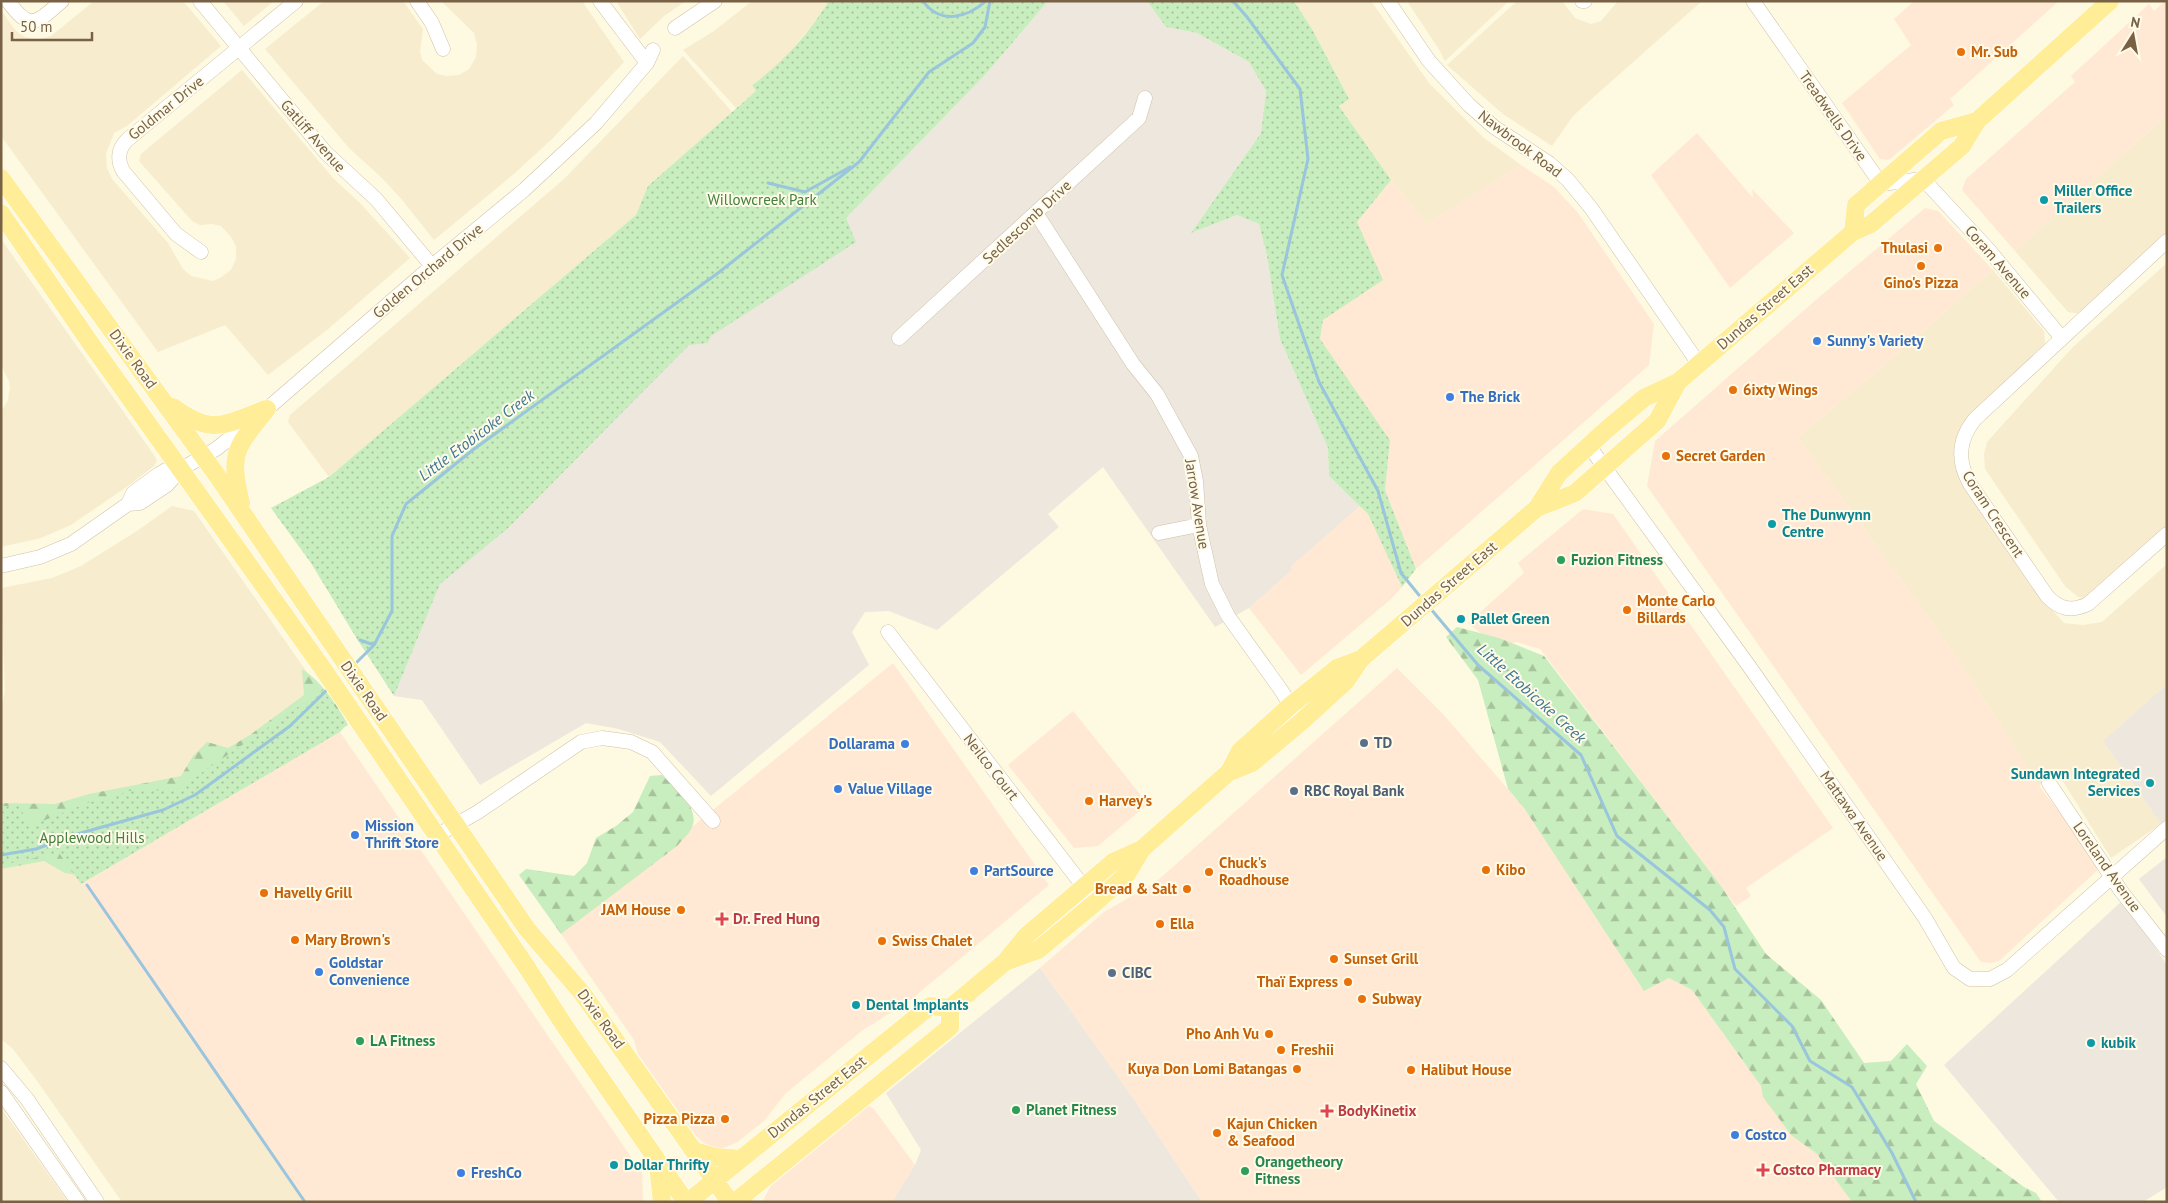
<svg xmlns="http://www.w3.org/2000/svg" width="2168" height="1203" viewBox="0 0 2168 1203" font-family="'PT Sans',sans-serif">
	<style>
		.residential { fill: #f7ecce }
		.commercial { fill: #ffe9d4 }
		.industrial { fill: #ede7dd }
		.forest { fill: url(#forest-firs) }
		.park { fill: url(#park-dots) }
		.lines { fill: none; stroke-linecap: round; stroke-linejoin: round }
		.stream { stroke: #99c5dd; stroke-width: 3 }
		.minor-casing { stroke: #d1c1a7; stroke-width: 15 }
		.major-casing { stroke: #fff; stroke-width: 19 }
		.minor { stroke: #fff; stroke-width: 14 }
		.major { stroke: #ffed97; stroke-width: 18 }
		.food-dot { fill: #e8710a; stroke: #fffbe9; stroke-width: 2 }
		.culture-dot { fill: #0f9aa8; stroke: #fffbe9; stroke-width: 2 }
		.shop-dot { fill: #3f7fe0; stroke: #fffbe9; stroke-width: 2 }
		.leisure-dot { fill: #2e9e5b; stroke: #fffbe9; stroke-width: 2 }
		.service-dot { fill: #5c6f8a; stroke: #fffbe9; stroke-width: 2 }
		.health-dot { fill: #e0444e; stroke: #fffbe9; stroke-width: 2 }
		.labels { text-anchor: middle; stroke-width: 4; stroke-linejoin: round; paint-order: stroke }
		.food-label { font-size: 15px; font-weight: bold; fill: #c56008; stroke: #fffbe9; text-anchor: start }
		.street-label { font-size: 15px; fill: #786145; stroke: #fffbe9 }
		.culture-label { font-size: 15px; font-weight: bold; fill: #0d838f; stroke: #fffbe9; text-anchor: start }
		.park-label { font-size: 15px; fill: #42803c; stroke: #fffbe9 }
		.shop-label { font-size: 15px; font-weight: bold; fill: #366cbe; stroke: #fffbe9; text-anchor: start }
		.leisure-label { font-size: 15px; font-weight: bold; fill: #27864d; stroke: #fffbe9; text-anchor: start }
		.service-label { font-size: 15px; font-weight: bold; fill: #4e5e75; stroke: #fffbe9; text-anchor: start }
		.health-label { font-size: 15px; font-weight: bold; fill: #be3a42; stroke: #fffbe9; text-anchor: start }
		.water-label { font-size: 16px; font-style: italic; fill: #3f7695; stroke: #fffbe9 }
	</style>
	<defs>
		<pattern id="forest-firs" width="22" height="20" patternUnits="userSpaceOnUse" patternTransform="scale(1.25)"><rect width="22" height="20" fill="#c8edbe"/><path d="M5 1l3.5 6h-7zM16 11l3.5 6h-7z" fill="#a7c39c"/></pattern>
		<pattern id="park-dots" width="8" height="8" patternUnits="userSpaceOnUse" patternTransform="scale(1.25)"><rect width="8" height="8" fill="#c8edbe"/><path d="M2 2h.1M6 6h.1" fill="none" stroke="#a7c39c" stroke-width="1.8" stroke-linecap="round"/></pattern>
	</defs>
	<rect width="100%" height="100%" fill="#fef9e1"/>
	<path class="residential" d="M 94,1 L 183,1 L 221,46 L 127,126 L 114,133 L 106,154 L 107,168 L 112,179 L 168,243 L 183,269 L 191,276 L 213,281 L 220,278 L 231,270 L 236,259 L 236,246 L 231,237 L 221,226 L 212,224 L 200,225 L 192,221 L 139,161 L 141,154 L 242,70 L 333,178 L 360,203 L 410,258 L 327,330 L 268,375 L 225,325 L 158,352 L 1,136 L 1,10 L 15,30 L 25,37 L 38,40 L 51,36 Z
		M 223,1 L 274,1 L 244,26 Z
		M 324,1 L 403,1 L 423,29 L 420,51 L 422,60 L 437,74 L 446,76 L 459,75 L 469,69 L 476,57 L 477,45 L 474,33 L 441,1 L 582,1 L 624,62 L 552,139 L 515,173 L 434,240 L 403,201 L 382,178 L 349,148 L 265,49 Z
		M 616,1 L 686,1 L 664,16 L 640,39 Z
		M 752,1 L 829,1 L 820,16 L 776,68 L 752,85 L 756,91 L 736,108 L 683,50 L 714,31 Z
		M 1294,1 L 1371,1 L 1429,83 L 1484,138 L 1521,165 L 1427,224 L 1391,180 L 1339,106 L 1349,99 L 1312,29 Z
		M 1407,1 L 1509,1 L 1445,61 L 1440,51 Z
		M 1517,1 L 1562,1 L 1575,18 L 1591,24 L 1601,21 L 1618,1 L 1702,1 L 1596,95 L 1573,116 L 1552,146 L 1503,114 L 1447,65 Z
		M 683,56 L 732,112 L 648,186 L 636,215 L 329,477 L 288,422 L 290,415 L 564,179 Z
		M 2167,115 L 2167,234 L 2080,314 L 2068,312 L 2015,251 Z
		M 1,239 L 154,455 L 157,461 L 154,466 L 125,488 L 71,525 L 41,538 L 1,547 L 1,412 L 8,400 L 10,387 L 9,381 L 1,365 Z
		M 2167,263 L 2167,526 L 2086,598 L 2078,597 L 2065,586 L 1985,469 L 1984,454 L 1987,442 L 2073,347 Z
		M 1993,270 L 2044,331 L 2045,345 L 1967,418 L 1959,434 L 1957,448 L 1955,466 L 1959,478 L 2054,612 L 2064,623 L 2083,625 L 2102,622 L 2167,564 L 2167,684 L 2103,741 L 2161,824 L 2111,858 L 2057,772 L 2039,786 L 1957,657 L 1798,437 L 1882,367 Z
		M 172,506 L 194,511 L 309,675 L 306,702 L 197,777 L 30,826 L 1,806 L 1,708 L 5,692 L 1,588 L 52,578 L 81,566 L 137,531 Z
		M 60,854 L 307,1202 L 122,1202 L 35,1078 L 12,1048 L 1,1039 L 1,869 Z
		M 1,1108 L 68,1202 L 1,1202 Z"/>
	<path class="commercial" d="M 1914,1 L 2059,1 L 1950,99 L 1954,105 L 1889,160 L 1880,159 L 1842,103 L 1911,45 L 1894,19 Z
		M 2165,1 L 2167,1 L 2167,115 L 2015,251 L 1962,190 L 1966,179 L 2075,82 L 2071,76 L 2149,4 L 2154,11 Z
		M 1697,133 L 1753,198 L 1752,189 L 1794,233 L 1730,288 L 1651,175 Z
		M 1521,165 L 1554,187 L 1578,213 L 1654,324 L 1649,365 L 1416,569 L 1385,490 L 1390,440 L 1320,339 L 1323,320 L 1382,280 L 1357,222 L 1391,180 L 1427,224 Z
		M 1925,208 L 1938,211 L 1993,270 L 1882,367 L 1798,437 L 1957,657 L 2039,786 L 2102,866 L 1999,961 L 1991,963 L 1981,962 L 1647,486 L 1655,441 L 1817,299 Z
		M 1360,506 L 1368,514 L 1402,587 L 1391,599 L 1301,675 L 1249,608 L 1292,570 L 1290,566 Z
		M 1583,509 L 1613,514 L 1833,828 L 1746,888 L 1751,896 L 1736,906 L 1540,649 L 1517,642 L 1498,647 L 1468,623 L 1524,573 L 1518,563 Z
		M 893,663 L 1049,885 L 909,1001 L 863,1030 L 786,1093 L 764,1121 L 736,1143 L 723,1148 L 715,1148 L 704,1143 L 695,1135 L 638,1054 L 634,1040 L 561,934 Z
		M 1397,668 L 1444,715 L 1524,808 L 1644,991 L 1669,978 L 1692,990 L 1761,1086 L 1763,1097 L 1791,1135 L 1817,1154 L 1852,1202 L 1202,1202 L 1133,1098 L 1040,968 L 1104,912 L 1156,882 Z
		M 1073,711 L 1148,804 L 1098,846 L 1074,848 L 1008,765 Z
		M 340,732 L 642,1173 L 643,1202 L 303,1202 L 81,884 Z
		M 869,1106 L 874,1109 L 915,1165 L 892,1202 L 762,1202 L 771,1186 Z"/>
	<path class="industrial" d="M 1048,1 L 1147,1 L 1166,27 L 1197,33 L 1249,62 L 1266,91 L 1261,133 L 1191,233 L 1237,215 L 1259,224 L 1267,256 L 1280,339 L 1328,448 L 1329,476 L 1360,506 L 1291,566 L 1292,570 L 1249,608 L 1215,627 L 1103,467 L 1048,514 L 1059,527 L 937,630 L 889,611 L 865,612 L 852,632 L 869,665 L 711,796 L 660,742 L 619,729 L 586,723 L 480,785 L 422,700 L 394,696 L 440,584 L 689,344 L 708,343 L 711,336 L 846,218 L 984,76 Z
		M 2167,684 L 2167,819 L 2161,824 L 2103,741 Z
		M 2167,857 L 2167,917 L 2139,879 Z
		M 2123,900 L 2167,965 L 2167,1187 L 2143,1202 L 2059,1202 L 1944,1065 Z
		M 1040,968 L 1133,1098 L 1202,1202 L 892,1202 L 915,1165 L 921,1150 L 886,1093 Z"/>
	<path class="forest" d="M 1457,627 L 1499,638 L 1544,656 L 1721,886 L 1766,954 L 1821,1000 L 1864,1063 L 1891,1061 L 1907,1044 L 1927,1066 L 1916,1084 L 1934,1121 L 2024,1187 L 2036,1193 L 2042,1202 L 1852,1202 L 1817,1154 L 1791,1135 L 1763,1097 L 1761,1086 L 1692,990 L 1669,978 L 1644,991 L 1524,808 L 1508,789 L 1478,680 L 1446,637 Z
		M 302,669 C 322,682 337,704 348,725 L 84,876 L 65,873 L 44,861 L 1,869 L 1,803 L 55,804 L 89,794 L 181,776 L 193,756 L 207,742 L 228,748 L 250,735 L 304,695 Z
		M 662,775 C 675,789 704,810 690,831 C 687,836 681,841 677,846 L 561,934 L 519,875 L 526,869 L 574,876 L 587,863 L 596,838 L 616,826 L 633,812 L 650,776 Z"/>
	<path class="park" d="M 829,1 L 1048,1 L 984,76 L 846,218 L 856,242 L 711,336 L 708,343 L 689,345 L 508,528 L 440,584 L 394,696 L 357,639 L 311,563 L 271,508 L 329,477 L 636,215 L 648,186 L 756,91 L 752,85 C 783,63 809,33 829,1 Z
		M 1147,1 L 1294,1 L 1312,29 L 1349,99 L 1339,106 L 1391,180 L 1357,222 L 1383,280 L 1323,320 L 1320,339 L 1390,440 L 1385,490 L 1416,569 L 1402,587 L 1368,514 L 1329,476 L 1328,448 L 1280,339 L 1267,256 L 1259,224 L 1237,215 L 1191,233 L 1261,133 L 1266,91 L 1249,62 L 1197,33 L 1166,27 Z
		M 323,690 L 347,724 L 340,732 L 81,884 L 59,853 L 1,865 L 1,806 L 19,806 L 30,826 L 90,802 L 105,800 L 128,791 L 176,790 Z"/>
	<g class="lines">
		<path class="stream" d="M 923,1 C 940,25 967,18 986,1
			M 1233,1 L 1247,17 L 1300,89 L 1308,159 L 1282,275 L 1319,382 L 1378,491 L 1401,573 L 1423,600
			M 768,183 L 805,192 L 850,167
			M 1430,608 L 1478,665 L 1581,755 L 1617,836 L 1710,910 L 1724,927 L 1735,969 L 1792,1026 L 1810,1061 L 1852,1087 L 1892,1153 L 1916,1202
			M 360,640 L 374,645
			M 353,666 L 374,645 L 392,611 L 392,536 L 406,504 L 474,449 L 718,273 L 859,162 L 929,72 L 973,43 L 985,27 L 990,1
			M 1,855 L 36,849 L 70,836 L 163,810 L 195,795 L 290,726 L 328,689
			M 87,885 L 305,1202"/>
		<defs>
			<path id="minor" d="M 8,1 C 31,33 37,22 62,1
				M 200,1 L 326,153 L 376,199 L 432,266
				M 417,1 L 432,23 L 443,49
				M 600,1 L 647,63
				M 1388,1 L 1429,61 L 1469,105 L 1494,127 L 1549,163 L 1568,180 L 1591,208 L 1699,364
				M 1582,1 L 1585,1
				M 1753,1 L 1881,184 L 1923,179 L 1988,249 L 2061,337
				M 675,28 L 715,1
				M 1036,213 L 1133,364 L 1157,394 L 1191,456 L 1196,481 L 1199,525 L 1212,584 L 1228,616 L 1281,690 L 1301,722
				M 2167,241 L 1975,419 C 1958,440 1957,461 1970,484 L 2047,596 C 2059,609 2071,612 2088,604 L 2167,534
				M 201,252 L 176,234 L 123,171 C 117,160 118,149 127,140 L 296,1
				M 899,338 L 1139,118 L 1145,98
				M 1589,446 L 1749,666 L 1925,918 L 1954,968 L 1970,979 L 1990,979 L 2007,970 L 2167,828
				M 128,504 L 140,503 L 167,485 L 181,469 L 216,449 L 267,409 L 432,266 L 524,190 L 596,123 L 647,63 L 653,50
				M 1159,533 L 1199,525
				M 1,566 L 40,557 L 71,544 L 128,504 L 133,493 L 159,474 L 166,470 L 181,469
				M 888,632 L 1090,895
				M 2049,783 L 2121,891 L 2167,950
				M 436,836 L 478,812 L 581,742 L 602,738 L 631,742 L 652,752 L 713,821
				M 1,1068 L 27,1099 L 97,1202
				M 1,1092 L 78,1202"/>
			<path id="major" d="M 1,178 L 216,474 L 527,929 L 582,993 L 730,1202
				M 1,213 L 91,344 L 321,666 L 526,966 L 564,1025 L 686,1202
				M 1853,232 L 1856,205 L 1941,131 L 1977,121
				M 173,407 C 213,436 223,425 266,409
				M 241,503 C 229,452 235,449 267,409
				M 1537,508 L 1575,493 L 1657,421 L 1678,382
				M 1229,772 L 1240,751 L 1291,705 L 1337,668 L 1361,659
				M 1005,962 L 1038,950 L 1096,902 L 1127,874 L 1142,849 L 1229,772 L 1252,763 L 1301,722 L 1346,681 L 1361,659 L 1537,508 L 1559,473 L 1606,430 L 1644,398 L 1678,382 L 1853,232 L 1871,224 L 1962,146 L 1977,121 L 2110,1
				M 694,1151 L 716,1157 L 741,1159
				M 658,1165 L 662,1202
				M 688,1202 L 930,1006 L 950,1008 L 1005,962 L 1027,935 L 1113,862 L 1142,849
				M 735,1202 L 950,1027 L 950,1008"/>
		</defs>
		<use href="#minor" class="minor-casing"/>
		<use href="#major" class="major-casing"/>
		<use href="#minor" class="minor"/>
		<use href="#major" class="major"/>
	</g>
	<g class="food-dot">
		<circle cx="1961" cy="52" r="5"/>
		<circle cx="1938" cy="248" r="5"/>
		<circle cx="1921" cy="266" r="5"/>
		<circle cx="1733" cy="390" r="5"/>
		<circle cx="1666" cy="456" r="5"/>
		<circle cx="1627" cy="610" r="5"/>
		<circle cx="1089" cy="801" r="5"/>
		<circle cx="1486" cy="870" r="5"/>
		<circle cx="1209" cy="872" r="5"/>
		<circle cx="1187" cy="889" r="5"/>
		<circle cx="264" cy="893" r="5"/>
		<circle cx="681" cy="910" r="5"/>
		<circle cx="1160" cy="924" r="5"/>
		<circle cx="295" cy="940" r="5"/>
		<circle cx="882" cy="941" r="5"/>
		<circle cx="1334" cy="959" r="5"/>
		<circle cx="1348" cy="982" r="5"/>
		<circle cx="1362" cy="999" r="5"/>
		<circle cx="1269" cy="1034" r="5"/>
		<circle cx="1281" cy="1050" r="5"/>
		<circle cx="1297" cy="1069" r="5"/>
		<circle cx="1411" cy="1070" r="5"/>
		<circle cx="725" cy="1119" r="5"/>
		<circle cx="1217" cy="1133" r="5"/>
	</g>
	<g class="culture-dot">
		<circle cx="2044" cy="200" r="5"/>
		<circle cx="1772" cy="524" r="5"/>
		<circle cx="1461" cy="619" r="5"/>
		<circle cx="2150" cy="783" r="5"/>
		<circle cx="856" cy="1005" r="5"/>
		<circle cx="2091" cy="1043" r="5"/>
		<circle cx="614" cy="1165" r="5"/>
	</g>
	<g class="shop-dot">
		<circle cx="1817" cy="341" r="5"/>
		<circle cx="1450" cy="397" r="5"/>
		<circle cx="905" cy="744" r="5"/>
		<circle cx="838" cy="789" r="5"/>
		<circle cx="355" cy="835" r="5"/>
		<circle cx="974" cy="871" r="5"/>
		<circle cx="319" cy="972" r="5"/>
		<circle cx="1735" cy="1135" r="5"/>
		<circle cx="461" cy="1173" r="5"/>
	</g>
	<g class="leisure-dot">
		<circle cx="1561" cy="560" r="5"/>
		<circle cx="360" cy="1041" r="5"/>
		<circle cx="1016" cy="1110" r="5"/>
		<circle cx="1245" cy="1171" r="5"/>
	</g>
	<g class="service-dot">
		<circle cx="1364" cy="743" r="5"/>
		<circle cx="1294" cy="791" r="5"/>
		<circle cx="1112" cy="973" r="5"/>
	</g>
	<g class="health-dot">
		<path d="M719.5 911.5h5v5h5v5h-5v5h-5v-5h-5v-5h5z"/>
		<path d="M1324.5 1103.5h5v5h5v5h-5v5h-5v-5h-5v-5h5z"/>
		<path d="M1760.5 1162.5h5v5h5v5h-5v5h-5v-5h-5v-5h5z"/>
	</g>
	<g class="labels">
		<g class="food-label">
			<text x="1971" y="57">Mr. Sub</text>
			<text x="1928" y="253" text-anchor="end">Thulasi</text>
			<text x="1921" y="288" text-anchor="middle">Gino's Pizza</text>
			<text x="1743" y="395">6ixty Wings</text>
			<text x="1676" y="461">Secret Garden</text>
			<text x="1637" y="606">Monte Carlo<tspan x="1637" dy="17">Billards</tspan></text>
			<text x="1099" y="806">Harvey's</text>
			<text x="1219" y="868">Chuck's<tspan x="1219" dy="17">Roadhouse</tspan></text>
			<text x="1496" y="875">Kibo</text>
			<text x="1177" y="894" text-anchor="end">Bread &amp; Salt</text>
			<text x="274" y="898">Havelly Grill</text>
			<text x="671" y="915" text-anchor="end">JAM House</text>
			<text x="1170" y="929">Ella</text>
			<text x="305" y="945">Mary Brown's</text>
			<text x="892" y="946">Swiss Chalet</text>
			<text x="1344" y="964">Sunset Grill</text>
			<text x="1338" y="987" text-anchor="end">Thaï Express</text>
			<text x="1372" y="1004">Subway</text>
			<text x="1259" y="1039" text-anchor="end">Pho Anh Vu</text>
			<text x="1291" y="1055">Freshii</text>
			<text x="1287" y="1074" text-anchor="end">Kuya Don Lomi Batangas</text>
			<text x="1421" y="1075">Halibut House</text>
			<text x="715" y="1124" text-anchor="end">Pizza Pizza</text>
			<text x="1227" y="1129">Kajun Chicken<tspan x="1227" dy="17">&amp; Seafood</tspan></text>
		</g>
		<g class="street-label">
			<text transform="translate(166 108) rotate(-39)" y="5">Goldmar Drive</text>
			<text transform="translate(1833 116) rotate(55)" y="5">Treadwells Drive</text>
			<text transform="translate(313 136) rotate(49)" y="5">Gatliff Avenue</text>
			<text transform="translate(1520 144) rotate(37)" y="5">Nawbrook Road</text>
			<text transform="translate(1027 222) rotate(-43)" y="5">Sedlescomb Drive</text>
			<text transform="translate(1998 262) rotate(49)" y="5">Coram Avenue</text>
			<text transform="translate(428 271) rotate(-40)" y="5">Golden Orchard Drive</text>
			<text transform="translate(1765 307) rotate(-41)" y="5">Dundas Street East</text>
			<text transform="translate(133 359) rotate(54)" y="5">Dixie Road</text>
			<text transform="translate(1197 504) rotate(81)" y="5">Jarrow Avenue</text>
			<text transform="translate(1993 514) rotate(57)" y="5">Coram Crescent</text>
			<text transform="translate(1449 584) rotate(-41)" y="5">Dundas Street East</text>
			<text transform="translate(364 691) rotate(55)" y="5">Dixie Road</text>
			<text transform="translate(991 767) rotate(52)" y="5">Neilco Court</text>
			<text transform="translate(1854 816) rotate(55)" y="5">Mattawa Avenue</text>
			<text transform="translate(2107 867) rotate(55)" y="5">Loreland Avenue</text>
			<text transform="translate(601 1019) rotate(54)" y="5">Dixie Road</text>
			<text transform="translate(817 1097) rotate(-39)" y="5">Dundas Street East</text>
		</g>
		<g class="culture-label">
			<text x="2054" y="196">Miller Office<tspan x="2054" dy="17">Trailers</tspan></text>
			<text x="1782" y="520">The Dunwynn<tspan x="1782" dy="17">Centre</tspan></text>
			<text x="1471" y="624">Pallet Green</text>
			<text x="2140" y="779" text-anchor="end">Sundawn Integrated<tspan x="2140" dy="17">Services</tspan></text>
			<text x="866" y="1010">Dental !mplants</text>
			<text x="2101" y="1048">kubik</text>
			<text x="624" y="1170">Dollar Thrifty</text>
		</g>
		<g class="park-label">
			<text x="762" y="205">Willowcreek Park</text>
			<text x="92" y="843">Applewood Hills</text>
		</g>
		<g class="shop-label">
			<text x="1827" y="346">Sunny's Variety</text>
			<text x="1460" y="402">The Brick</text>
			<text x="895" y="749" text-anchor="end">Dollarama</text>
			<text x="848" y="794">Value Village</text>
			<text x="365" y="831">Mission<tspan x="365" dy="17">Thrift Store</tspan></text>
			<text x="984" y="876">PartSource</text>
			<text x="329" y="968">Goldstar<tspan x="329" dy="17">Convenience</tspan></text>
			<text x="1745" y="1140">Costco</text>
			<text x="471" y="1178">FreshCo</text>
		</g>
		<g class="leisure-label">
			<text x="1571" y="565">Fuzion Fitness</text>
			<text x="370" y="1046">LA Fitness</text>
			<text x="1026" y="1115">Planet Fitness</text>
			<text x="1255" y="1167">Orangetheory<tspan x="1255" dy="17">Fitness</tspan></text>
		</g>
		<g class="service-label">
			<text x="1374" y="748">TD</text>
			<text x="1304" y="796">RBC Royal Bank</text>
			<text x="1122" y="978">CIBC</text>
		</g>
		<g class="health-label">
			<text x="733" y="924">Dr. Fred Hung</text>
			<text x="1338" y="1116">BodyKinetix</text>
			<text x="1773" y="1175">Costco Pharmacy</text>
		</g>
		<g class="water-label">
			<text transform="translate(476 435) rotate(-37)" y="6">Little Etobicoke Creek</text>
			<text transform="translate(1532 693) rotate(42)" y="6">Little Etobicoke Creek</text>
		</g>
	</g>
	<rect width="2168" height="1203" fill="none" stroke="#786145" stroke-width="5"/>
	<g transform="translate(2133 35) rotate(11)" stroke="#fffbe9" stroke-width="4" paint-order="stroke">
	<path d="M0-4L9 19L0 12L-9 19Z" fill="#786145"/>
	<text y="-8" font-size="14" font-weight="bold" text-anchor="middle" fill="#786145">N</text>
	</g>
	<path d="M12 32v8h80v-8" fill="none" stroke="#786145" stroke-width="2.5"/>
	<text x="20" y="32" font-size="15" fill="#786145" stroke="#fffbe9" stroke-width="4" paint-order="stroke">50 m</text>
</svg>
